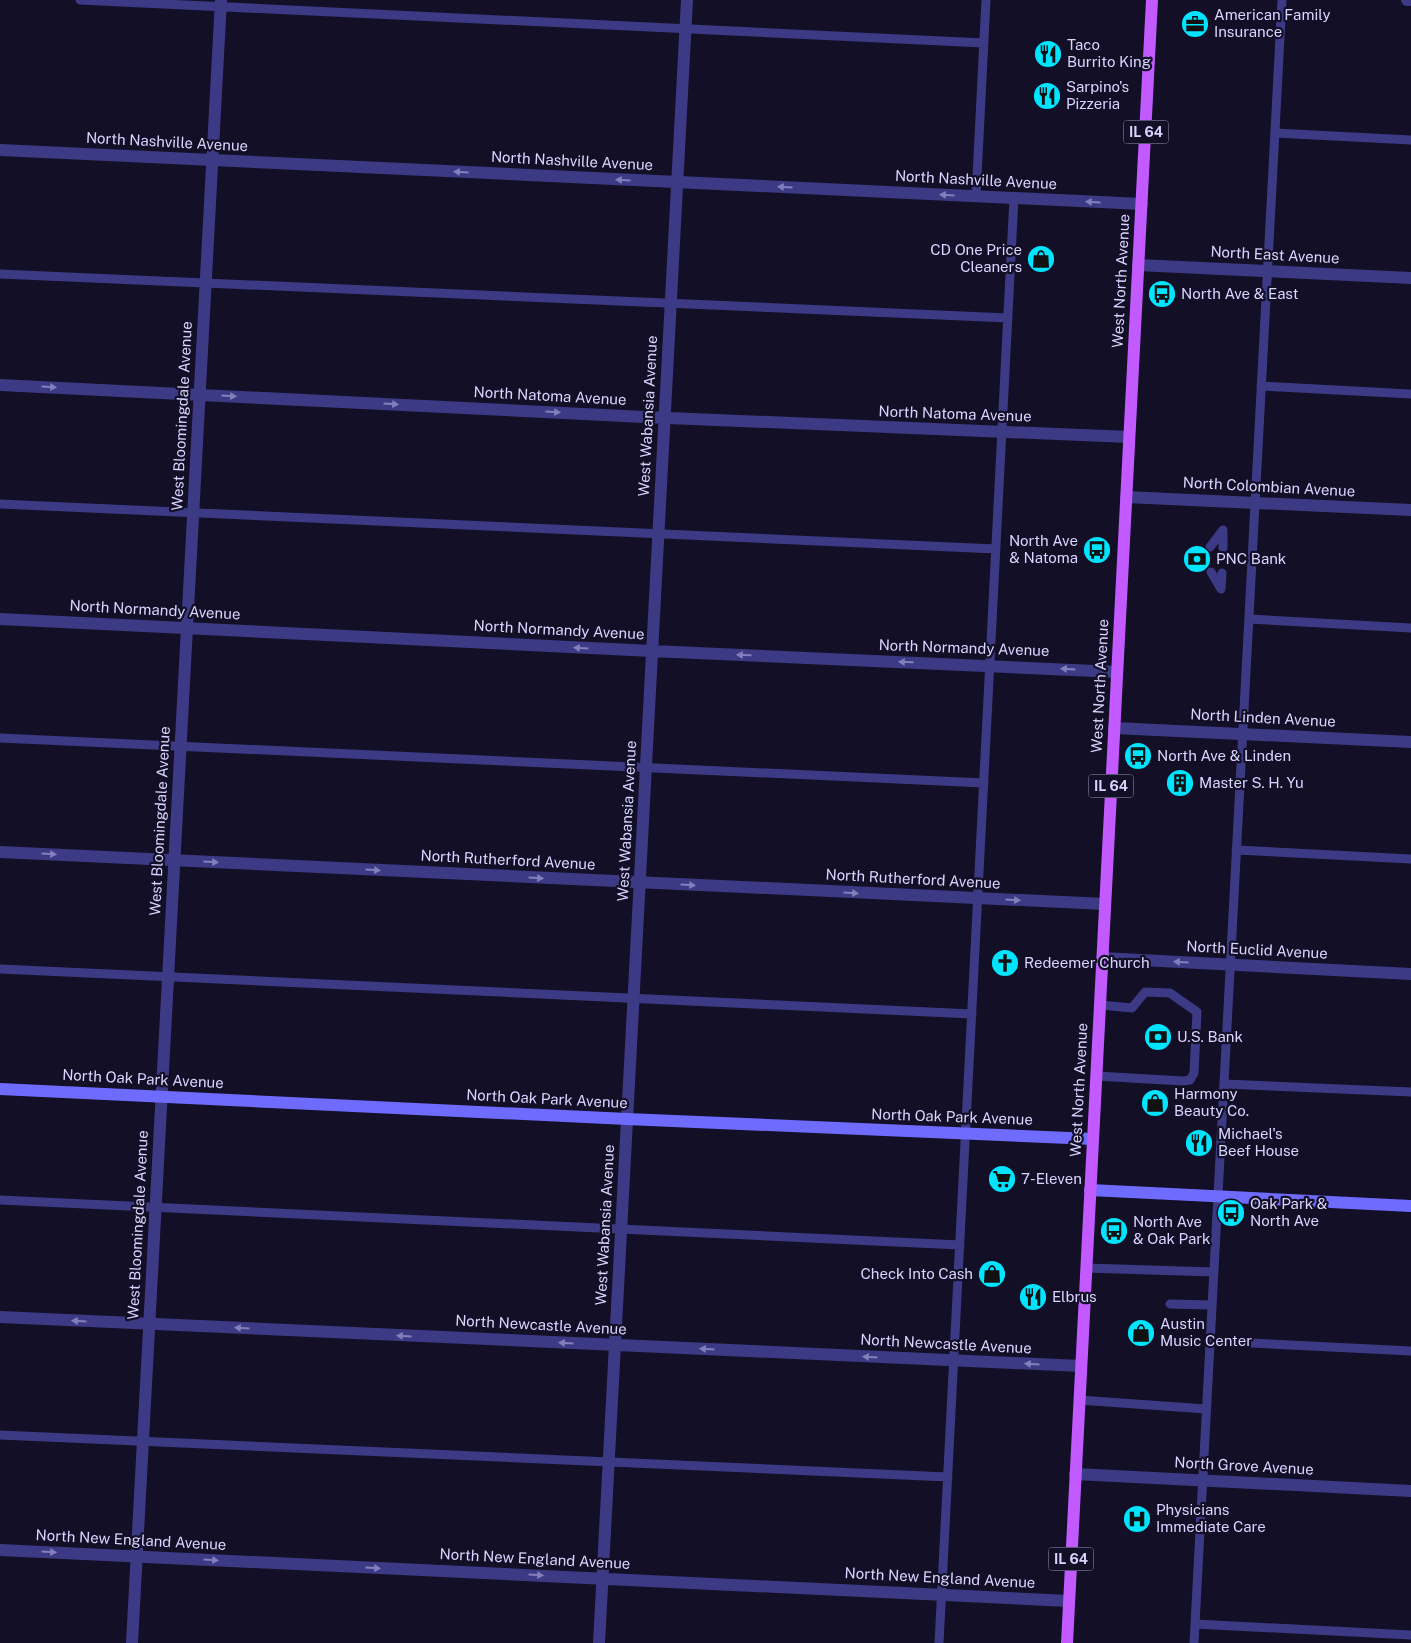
<svg xmlns="http://www.w3.org/2000/svg" width="1411" height="1643" viewBox="0 0 1411 1643" font-family="'Public Sans',sans-serif">
	<style>
		.lines { fill: none; stroke-linecap: round; stroke-linejoin: round }
		.lane { stroke: #3d3a85; stroke-width: 9 }
		.street { stroke: #3d3a85; stroke-width: 12 }
		.secondary { stroke: #6f6bff; stroke-width: 12 }
		.primary { stroke: #c25bff; stroke-width: 12 }
		.oneway { fill: #837fbc }
		.labels { text-anchor: middle; stroke-width: 4.5; stroke-linejoin: round; paint-order: stroke }
		.shield { fill: #130f26; stroke: #9e99be; stroke-width: 1 }
		.shield-label { font-size: 14px; font-weight: bold; fill: #d9d4ff }
		.poi-label { font-size: 15px; fill: #d9d4ff; stroke: #130f26; text-anchor: start }
		.street-label { font-size: 15px; fill: #d9d4ff; stroke: #130f26 }
	</style>
	<rect width="100%" height="100%" fill="#130f26"/>
	<g class="lines">
		<path class="lane" d="M 80,0 L 984,43
			M 1275,133 L 1411,140
			M 976,196 L 986,0
			M 0,274 L 1008,318
			M 1261,386 L 1411,394
			M 0,504 L 996,549
			M 1210,547 L 1223,530
			M 1223,548 L 1223,531
			M 1211,572 L 1221,589
			M 1221,589 L 1222,573
			M 1249,619 L 1411,628
			M 0,738 L 984,783
			M 1236,850 L 1411,859
			M 0,969 L 972,1014
			M 1096,1076 L 1183,1081 L 1190,1080 L 1194,1073 L 1197,1012 L 1170,993 L 1145,992 L 1132,1008 L 1100,1005
			M 1224,1084 L 1411,1092
			M 0,1200 L 960,1245
			M 1086,1268 L 1214,1272
			M 1170,1304 L 1212,1305
			M 1210,1341 L 1411,1351
			M 1079,1400 L 1206,1409
			M 0,1435 L 948,1477
			M 1195,1624 L 1411,1635
			M 939,1643 L 1014,198
			M 1194,1643 L 1282,0"/>
		<path class="street" d="M 1407,0 L 1411,0
			M 0,150 L 1142,204
			M 1138,265 L 1411,278
			M 0,385 L 644,417 L 1129,437
			M 1126,497 L 1411,510
			M 0,619 L 652,651 L 1117,672
			M 1114,728 L 1411,742
			M 0,852 L 1105,904
			M 1102,958 L 1411,974
			M 0,1317 L 1081,1366
			M 1075,1474 L 1411,1491
			M 0,1550 L 1069,1601
			M 132,1643 L 221,0
			M 599,1643 L 687,0"/>
		<path class="secondary" d="M 0,1089 L 627,1119 L 1093,1139
			M 1090,1190 L 1411,1206"/>
		<path class="primary" d="M 1067,1643 L 1152,0"/>
	</g>
	<defs><path id="oneway-solid" d="M-6-.8H1V-3.2L6.5 0L1 3.2V.8H-6Z" transform="scale(1.25)"/></defs>
	<g class="oneway">
		<use href="#oneway-solid" transform="translate(461 172) rotate(-177)"/>
		<use href="#oneway-solid" transform="translate(623 180) rotate(-177)"/>
		<use href="#oneway-solid" transform="translate(785 187) rotate(-177)"/>
		<use href="#oneway-solid" transform="translate(947 195) rotate(-177)"/>
		<use href="#oneway-solid" transform="translate(1093 202) rotate(-177)"/>
		<use href="#oneway-solid" transform="translate(49 387) rotate(3)"/>
		<use href="#oneway-solid" transform="translate(229 396) rotate(3)"/>
		<use href="#oneway-solid" transform="translate(391 404) rotate(3)"/>
		<use href="#oneway-solid" transform="translate(553 412) rotate(3)"/>
		<use href="#oneway-solid" transform="translate(581 648) rotate(-177)"/>
		<use href="#oneway-solid" transform="translate(744 655) rotate(-178)"/>
		<use href="#oneway-solid" transform="translate(906 662) rotate(-178)"/>
		<use href="#oneway-solid" transform="translate(1068 669) rotate(-177)"/>
		<use href="#oneway-solid" transform="translate(49 854) rotate(3)"/>
		<use href="#oneway-solid" transform="translate(211 862) rotate(3)"/>
		<use href="#oneway-solid" transform="translate(373 870) rotate(3)"/>
		<use href="#oneway-solid" transform="translate(536 878) rotate(3)"/>
		<use href="#oneway-solid" transform="translate(688 885) rotate(3)"/>
		<use href="#oneway-solid" transform="translate(851 893) rotate(3)"/>
		<use href="#oneway-solid" transform="translate(1013 900) rotate(3)"/>
		<use href="#oneway-solid" transform="translate(1181 962) rotate(-177)"/>
		<use href="#oneway-solid" transform="translate(79 1321) rotate(-177)"/>
		<use href="#oneway-solid" transform="translate(242 1328) rotate(-177)"/>
		<use href="#oneway-solid" transform="translate(404 1336) rotate(-177)"/>
		<use href="#oneway-solid" transform="translate(566 1343) rotate(-177)"/>
		<use href="#oneway-solid" transform="translate(707 1349) rotate(-177)"/>
		<use href="#oneway-solid" transform="translate(870 1357) rotate(-177)"/>
		<use href="#oneway-solid" transform="translate(1032 1364) rotate(-177)"/>
		<use href="#oneway-solid" transform="translate(49 1552) rotate(3)"/>
		<use href="#oneway-solid" transform="translate(211 1560) rotate(3)"/>
		<use href="#oneway-solid" transform="translate(373 1568) rotate(3)"/>
		<use href="#oneway-solid" transform="translate(536 1575) rotate(3)"/>
	</g>
	<defs>
		<symbol id="office-disc" viewBox="-11 -11 22 22"><circle r="9.5" fill="#00e5ff" stroke="#130f26"/><path d="M-6-3h4V-5.5h4V-3h4V5H-6ZM-1-4.5V-3h2v-1.5ZM-6 0V1H6V0Z" fill="#111"/></symbol>
		<symbol id="restaurant-disc" viewBox="-11 -11 22 22"><circle r="9.5" fill="#00e5ff" stroke="#130f26"/><path d="M-5-6h1v4h1v-4h1v4h1v-4h1v5L-1.5 .5V6h-2V.5L-5-1ZM5-6V6H3V1.5H1.5Q1.5-4 5-6Z" fill="#111"/></symbol>
		<symbol id="shop-disc" viewBox="-11 -11 22 22"><circle r="9.5" fill="#00e5ff" stroke="#130f26"/><path d="M-5-2.5h2.3a2.7 3.5 0 0 1 5.4 0H5L5.5 6h-11ZM-1.5-2.5h3a1.5 2.3 0 0 0-3 0Z" fill="#111"/></symbol>
		<symbol id="bus-disc" viewBox="-11 -11 22 22"><circle r="9.5" fill="#00e5ff" stroke="#130f26"/><path d="M-5-6H5V4H4V6H2V4H-2V6H-4V4H-5ZM-3.5-4V0h7V-4ZM-3.5 1.2v1.5H-2V1.2ZM2 1.2v1.5H3.5V1.2Z" fill="#111"/></symbol>
		<symbol id="bank-disc" viewBox="-11 -11 22 22"><circle r="9.5" fill="#00e5ff" stroke="#130f26"/><path d="M-6-4H6V4H-6ZM0-2.3a2.3 2.3 0 1 0 0 4.6a2.3 2.3 0 1 0 0-4.6Z" fill="#111"/></symbol>
		<symbol id="building-disc" viewBox="-11 -11 22 22"><circle r="9.5" fill="#00e5ff" stroke="#130f26"/><path d="M-4-6H4V6H1V3H-1V6H-4ZM-2.5-4.3h1.7v1.8h-1.7ZM.8-4.3h1.7v1.8H.8ZM-2.5-1h1.7V.8h-1.7ZM.8-1h1.7V.8H.8Z" fill="#111"/></symbol>
		<symbol id="church-disc" viewBox="-11 -11 22 22"><circle r="9.5" fill="#00e5ff" stroke="#130f26"/><path d="M-1.2-6h2.4v3.5h3.3v2.4h-3.3V6h-2.4V-.1h-3.3v-2.4h3.3Z" fill="#111"/></symbol>
		<symbol id="supermarket-disc" viewBox="-11 -11 22 22"><circle r="9.5" fill="#00e5ff" stroke="#130f26"/><path d="M-6-5.5h2.5l.6 2H6L4.5 2H-2.5L-4.4-4H-6ZM-1.5 3.2a1.3 1.3 0 1 0 .1 0ZM3 3.2a1.3 1.3 0 1 0 .1 0Z" fill="#111"/></symbol>
		<symbol id="hospital-disc" viewBox="-11 -11 22 22"><circle r="9.5" fill="#00e5ff" stroke="#130f26"/><path d="M-5-5h3v3.5h4V-5h3V5h-3V1.5h-4V5h-3Z" fill="#111"/></symbol>
	</defs>
	<g fill-rule="evenodd">
		<use href="#office-disc" x="1179" y="8" width="32" height="32"/>
		<use href="#restaurant-disc" x="1032" y="38" width="32" height="32"/>
		<use href="#restaurant-disc" x="1031" y="80" width="32" height="32"/>
		<use href="#shop-disc" x="1025" y="243" width="32" height="32"/>
		<use href="#bus-disc" x="1146" y="278" width="32" height="32"/>
		<use href="#bus-disc" x="1081" y="534" width="32" height="32"/>
		<use href="#bank-disc" x="1181" y="543" width="32" height="32"/>
		<use href="#bus-disc" x="1122" y="740" width="32" height="32"/>
		<use href="#building-disc" x="1164" y="767" width="32" height="32"/>
		<use href="#church-disc" x="989" y="947" width="32" height="32"/>
		<use href="#bank-disc" x="1142" y="1021" width="32" height="32"/>
		<use href="#shop-disc" x="1139" y="1087" width="32" height="32"/>
		<use href="#restaurant-disc" x="1183" y="1127" width="32" height="32"/>
		<use href="#supermarket-disc" x="986" y="1163" width="32" height="32"/>
		<use href="#bus-disc" x="1215" y="1197" width="32" height="32"/>
		<use href="#bus-disc" x="1098" y="1215" width="32" height="32"/>
		<use href="#shop-disc" x="976" y="1258" width="32" height="32"/>
		<use href="#restaurant-disc" x="1017" y="1281" width="32" height="32"/>
		<use href="#shop-disc" x="1125" y="1317" width="32" height="32"/>
		<use href="#hospital-disc" x="1121" y="1503" width="32" height="32"/>
	</g>
	<g class="labels">
		<g class="shield">
			<rect x="1123.5" y="120.5" width="45" height="23" rx="4"/>
			<rect x="1088.5" y="774.5" width="45" height="23" rx="4"/>
			<rect x="1048.5" y="1547.5" width="45" height="23" rx="4"/>
		</g>
		<g class="shield-label">
			<text x="1146" y="137">IL 64</text>
			<text x="1111" y="791">IL 64</text>
			<text x="1071" y="1564">IL 64</text>
		</g>
		<g class="poi-label">
			<text x="1214" y="20">American Family<tspan x="1214" dy="17">Insurance</tspan></text>
			<text x="1067" y="50">Taco<tspan x="1067" dy="17">Burrito King</tspan></text>
			<text x="1066" y="92">Sarpino's<tspan x="1066" dy="17">Pizzeria</tspan></text>
			<text x="1022" y="255" text-anchor="end">CD One Price<tspan x="1022" dy="17">Cleaners</tspan></text>
			<text x="1181" y="299">North Ave &amp; East</text>
			<text x="1078" y="546" text-anchor="end">North Ave<tspan x="1078" dy="17">&amp; Natoma</tspan></text>
			<text x="1216" y="564">PNC Bank</text>
			<text x="1157" y="761">North Ave &amp; Linden</text>
			<text x="1199" y="788">Master S. H. Yu</text>
			<text x="1024" y="968">Redeemer Church</text>
			<text x="1177" y="1042">U.S. Bank</text>
			<text x="1174" y="1099">Harmony<tspan x="1174" dy="17">Beauty Co.</tspan></text>
			<text x="1218" y="1139">Michael's<tspan x="1218" dy="17">Beef House</tspan></text>
			<text x="1021" y="1184">7-Eleven</text>
			<text x="1250" y="1209">Oak Park &amp;<tspan x="1250" dy="17">North Ave</tspan></text>
			<text x="1133" y="1227">North Ave<tspan x="1133" dy="17">&amp; Oak Park</tspan></text>
			<text x="973" y="1279" text-anchor="end">Check Into Cash</text>
			<text x="1052" y="1302">Elbrus</text>
			<text x="1160" y="1329">Austin<tspan x="1160" dy="17">Music Center</tspan></text>
			<text x="1156" y="1515">Physicians<tspan x="1156" dy="17">Immediate Care</tspan></text>
		</g>
		<g class="street-label">
			<text transform="translate(167 142) rotate(3)" y="5">North Nashville Avenue</text>
			<text transform="translate(572 161) rotate(3)" y="5">North Nashville Avenue</text>
			<text transform="translate(976 180) rotate(3)" y="5">North Nashville Avenue</text>
			<text transform="translate(1275 255) rotate(3)" y="5">North East Avenue</text>
			<text transform="translate(1121 281) rotate(-87)" y="5">West North Avenue</text>
			<text transform="translate(550 396) rotate(3)" y="5">North Natoma Avenue</text>
			<text transform="translate(955 414) rotate(2)" y="5">North Natoma Avenue</text>
			<text transform="translate(182 416) rotate(-87)" y="5">West Bloomingdale Avenue</text>
			<text transform="translate(648 416) rotate(-87)" y="5">West Wabansia Avenue</text>
			<text transform="translate(1269 487) rotate(3)" y="5">North Colombian Avenue</text>
			<text transform="translate(155 610) rotate(3)" y="5">North Normandy Avenue</text>
			<text transform="translate(559 630) rotate(3)" y="5">North Normandy Avenue</text>
			<text transform="translate(964 648) rotate(2)" y="5">North Normandy Avenue</text>
			<text transform="translate(1100 686) rotate(-87)" y="5">West North Avenue</text>
			<text transform="translate(1263 718) rotate(3)" y="5">North Linden Avenue</text>
			<text transform="translate(160 821) rotate(-87)" y="5">West Bloomingdale Avenue</text>
			<text transform="translate(627 821) rotate(-87)" y="5">West Wabansia Avenue</text>
			<text transform="translate(508 860) rotate(3)" y="5">North Rutherford Avenue</text>
			<text transform="translate(913 879) rotate(3)" y="5">North Rutherford Avenue</text>
			<text transform="translate(1257 950) rotate(3)" y="5">North Euclid Avenue</text>
			<text transform="translate(143 1079) rotate(3)" y="5">North Oak Park Avenue</text>
			<text transform="translate(1079 1090) rotate(-87)" y="5">West North Avenue</text>
			<text transform="translate(547 1099) rotate(3)" y="5">North Oak Park Avenue</text>
			<text transform="translate(952 1117) rotate(2)" y="5">North Oak Park Avenue</text>
			<text transform="translate(138 1225) rotate(-87)" y="5">West Bloomingdale Avenue</text>
			<text transform="translate(605 1225) rotate(-87)" y="5">West Wabansia Avenue</text>
			<text transform="translate(541 1325) rotate(3)" y="5">North Newcastle Avenue</text>
			<text transform="translate(946 1344) rotate(3)" y="5">North Newcastle Avenue</text>
			<text transform="translate(1244 1466) rotate(3)" y="5">North Grove Avenue</text>
			<text transform="translate(131 1540) rotate(3)" y="5">North New England Avenue</text>
			<text transform="translate(535 1559) rotate(3)" y="5">North New England Avenue</text>
			<text transform="translate(940 1578) rotate(3)" y="5">North New England Avenue</text>
		</g>
	</g>
</svg>
